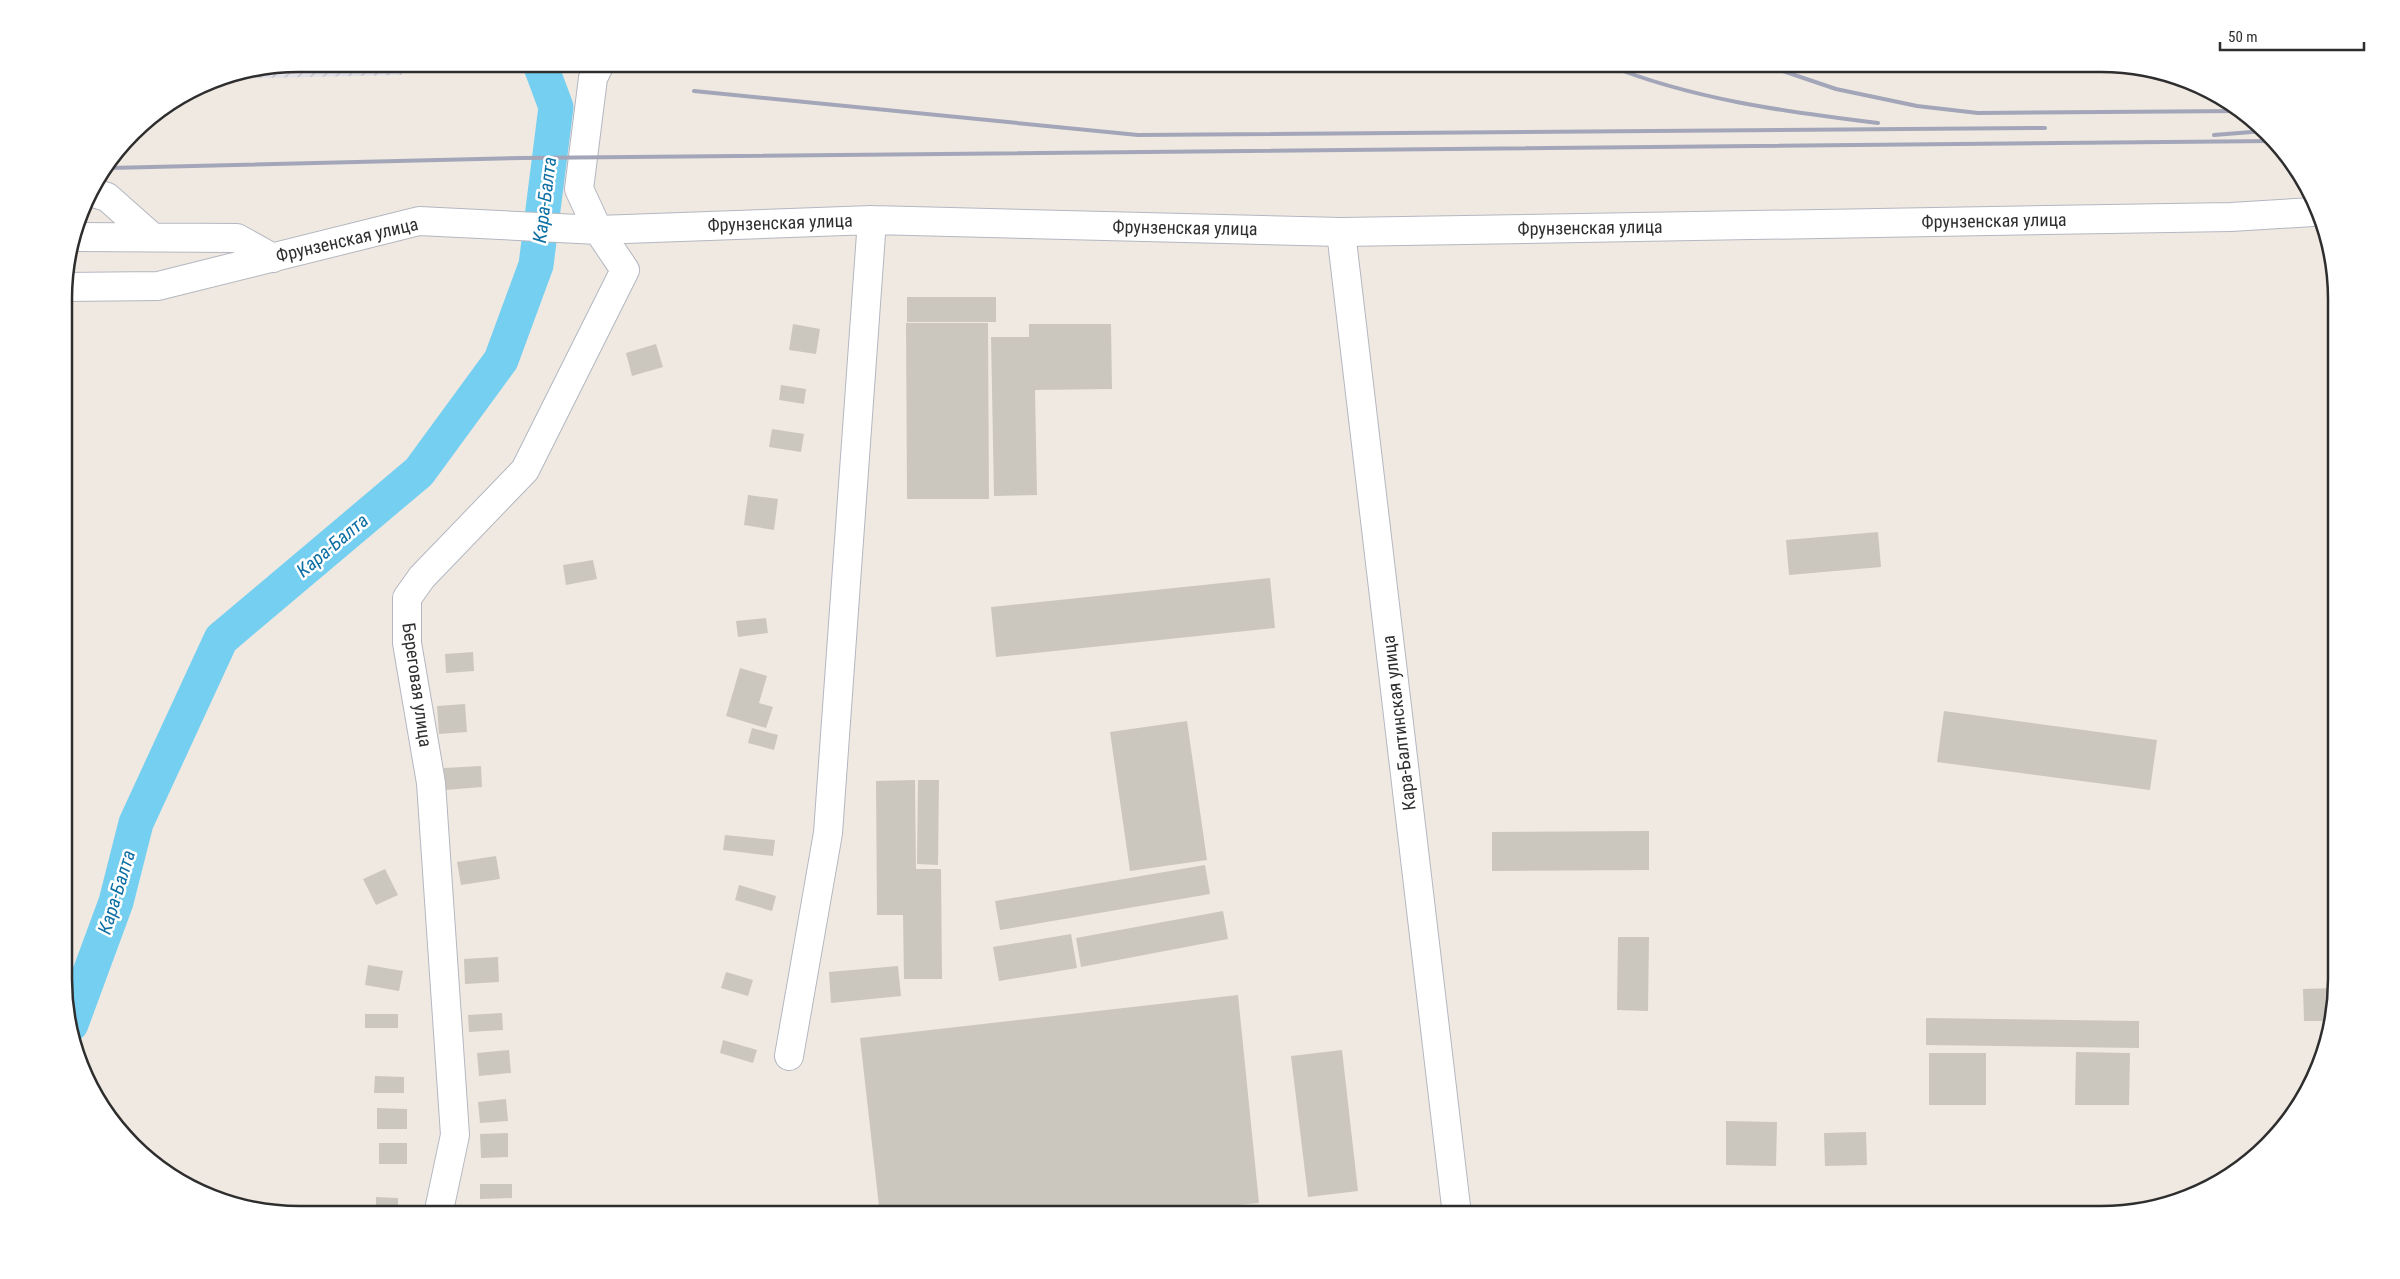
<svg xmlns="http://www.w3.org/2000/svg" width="2400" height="1279" viewBox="0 0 2400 1279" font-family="'Roboto Condensed',sans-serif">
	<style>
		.industrial { fill: url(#industrial-furrows) }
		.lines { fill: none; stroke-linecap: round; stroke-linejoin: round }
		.river { stroke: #75cff0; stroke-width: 35 }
		.building { fill: #cbc7bf }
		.minor-casing { stroke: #b4b7c1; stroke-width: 30 }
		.minor { stroke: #fff; stroke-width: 28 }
		.rail { stroke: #a3a6b8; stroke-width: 4 }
		.labels { text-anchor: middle; stroke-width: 5; stroke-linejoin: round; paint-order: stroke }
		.street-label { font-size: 18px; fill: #2e2e2e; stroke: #fff }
		.water-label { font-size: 19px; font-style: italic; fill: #0d6fa3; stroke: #fff }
		.rim { fill: none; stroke: #2e2e2e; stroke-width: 2.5 }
	</style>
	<defs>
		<pattern id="industrial-furrows" width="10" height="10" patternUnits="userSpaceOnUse" patternTransform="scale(1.25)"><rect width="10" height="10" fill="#e3e1e8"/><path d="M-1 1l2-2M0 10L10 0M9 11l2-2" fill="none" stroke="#c3c1c7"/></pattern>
	</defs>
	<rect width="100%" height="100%" fill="#efe9e1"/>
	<path class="industrial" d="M 299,64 L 400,64 L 402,75 L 221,79 Z"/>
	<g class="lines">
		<path class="river" d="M 71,1024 L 116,902 L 136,823 L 221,639 L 419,472 L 501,360 L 536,265 L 556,107 L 540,64"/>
	</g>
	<path class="building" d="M 907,297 L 996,297 L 996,322 L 907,322 Z
		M 906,323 L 988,323 L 989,499 L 907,499 Z
		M 793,324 L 820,329 L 816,354 L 789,350 Z
		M 1029,324 L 1111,324 L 1112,389 L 1035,390 L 1037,495 L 994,496 L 991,337 L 1029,337 Z
		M 656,344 L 663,367 L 632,376 L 626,353 Z
		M 781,385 L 806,389 L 804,404 L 779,400 Z
		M 772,429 L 804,434 L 801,452 L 769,447 Z
		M 748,495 L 778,499 L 774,530 L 744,525 Z
		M 1878,532 L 1881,567 L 1789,575 L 1786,540 Z
		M 593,560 L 597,579 L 566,585 L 563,565 Z
		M 1270,578 L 1275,628 L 996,657 L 991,607 Z
		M 766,618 L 768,633 L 738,637 L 736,621 Z
		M 473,652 L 474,671 L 446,673 L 445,654 Z
		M 740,668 L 767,676 L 759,703 L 773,707 L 766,728 L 726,716 Z
		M 465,704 L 467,732 L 439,734 L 437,706 Z
		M 1944,711 L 2157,740 L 2150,790 L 1937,762 Z
		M 1187,721 L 1207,860 L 1130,871 L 1110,732 Z
		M 752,728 L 778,735 L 774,750 L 748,743 Z
		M 481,766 L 482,787 L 445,790 L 444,768 Z
		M 915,780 L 916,869 L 941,869 L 942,979 L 904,979 L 903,915 L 877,915 L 876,781 Z
		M 918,780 L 939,780 L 938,865 L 917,864 Z
		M 1649,831 L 1649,870 L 1492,871 L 1492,832 Z
		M 725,835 L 775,840 L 773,856 L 723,850 Z
		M 496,856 L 500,879 L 461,885 L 457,862 Z
		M 1205,865 L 1210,894 L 1000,930 L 995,901 Z
		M 385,869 L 398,895 L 376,905 L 363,879 Z
		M 739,885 L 776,896 L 772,911 L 735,900 Z
		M 1223,911 L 1228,939 L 1081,967 L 1076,938 Z
		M 1071,934 L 1077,968 L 999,981 L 993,947 Z
		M 1618,937 L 1649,937 L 1648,1011 L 1617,1010 Z
		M 498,957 L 499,982 L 465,984 L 464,959 Z
		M 368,965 L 403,971 L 399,991 L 365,985 Z
		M 898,966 L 901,996 L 831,1003 L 829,972 Z
		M 726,972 L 753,980 L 748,996 L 721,988 Z
		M 2334,988 L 2327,1021 L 2304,1021 L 2303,989 Z
		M 1238,995 L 1259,1203 L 1129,1215 L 880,1215 L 860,1038 Z
		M 502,1013 L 503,1030 L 469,1032 L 468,1015 Z
		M 365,1014 L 398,1014 L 398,1028 L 365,1028 Z
		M 1926,1018 L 2139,1021 L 2139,1048 L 1926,1045 Z
		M 723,1040 L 757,1050 L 753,1063 L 720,1053 Z
		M 509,1050 L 511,1073 L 479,1076 L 477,1053 Z
		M 1342,1050 L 1358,1191 L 1308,1197 L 1291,1056 Z
		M 2076,1052 L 2130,1053 L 2129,1105 L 2075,1105 Z
		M 1929,1053 L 1986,1053 L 1986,1105 L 1929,1105 Z
		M 375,1076 L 404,1077 L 404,1093 L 374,1093 Z
		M 506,1099 L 508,1121 L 480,1123 L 478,1102 Z
		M 377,1108 L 407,1109 L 407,1129 L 377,1129 Z
		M 1726,1121 L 1777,1122 L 1776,1166 L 1726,1165 Z
		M 1866,1132 L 1867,1165 L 1825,1166 L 1824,1133 Z
		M 508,1133 L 508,1157 L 481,1158 L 480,1134 Z
		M 379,1143 L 407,1143 L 407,1164 L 379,1164 Z
		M 480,1184 L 512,1184 L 512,1198 L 480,1199 Z
		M 376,1197 L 398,1198 L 398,1209 L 376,1209 Z"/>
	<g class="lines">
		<defs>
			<path id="minor" d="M 90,192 L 107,197 L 151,236
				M 1341,232 L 1457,1215
				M 77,237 L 237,238 L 273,258
				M 64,287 L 158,286 L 419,221 L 598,230 L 872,220 L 1341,232 L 2231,217 L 2313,212
				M 789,1056 L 828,833 L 872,220
				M 438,1215 L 455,1135 L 431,783 L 407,643 L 407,598 L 422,577 L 525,470 L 625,270 L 598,230 L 579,189 L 593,78 L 600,64"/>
		</defs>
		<use href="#minor" class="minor-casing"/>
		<use href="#minor" class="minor"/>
		<path class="rail" d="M 1605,64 C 1691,99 1786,112 1878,123
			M 1762,64 L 1836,89 L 1917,106 L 1978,113 L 2240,111
			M 694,91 L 1138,135 L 2045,128
			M 2214,135 L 2264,131
			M 109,168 L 522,158 L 2273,141"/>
	</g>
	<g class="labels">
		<g class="street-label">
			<text transform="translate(1994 221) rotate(-1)" y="6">Фрунзенская улица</text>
			<text transform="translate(780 223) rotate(-2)" y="6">Фрунзенская улица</text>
			<text transform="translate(1185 228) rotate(1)" y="6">Фрунзенская улица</text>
			<text transform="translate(1590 228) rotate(-1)" y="6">Фрунзенская улица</text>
			<text transform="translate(347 240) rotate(-13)" y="6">Фрунзенская улица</text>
			<text transform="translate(417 685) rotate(82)" y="6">Береговая улица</text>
			<text transform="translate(1399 723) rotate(-97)" y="6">Кара-Балтинская улица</text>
		</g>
		<g class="water-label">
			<text transform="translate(544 200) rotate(-83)" y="7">Кара-Балта</text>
			<text transform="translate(332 545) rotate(-40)" y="7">Кара-Балта</text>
			<text transform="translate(116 892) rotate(-73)" y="7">Кара-Балта</text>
		</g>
	</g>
	<path d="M0 0H2400V1279H0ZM299 72H2101A227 227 0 0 1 2328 299V979A227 227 0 0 1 2101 1206H299A227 227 0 0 1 72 979V299A227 227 0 0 1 299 72Z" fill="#fff" fill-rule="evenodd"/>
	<path class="rim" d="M299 72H2101A227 227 0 0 1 2328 299V979A227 227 0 0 1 2101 1206H299A227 227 0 0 1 72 979V299A227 227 0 0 1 299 72Z"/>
	<path d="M2220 42v8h144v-8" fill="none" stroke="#2e2e2e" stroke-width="2.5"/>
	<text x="2228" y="42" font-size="15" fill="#2e2e2e" stroke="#ffffff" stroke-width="4" paint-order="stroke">50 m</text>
</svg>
